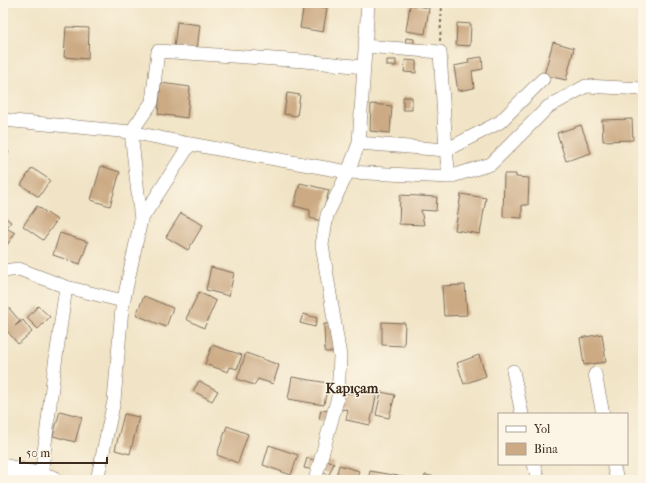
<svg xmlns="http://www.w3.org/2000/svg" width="646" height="483" viewBox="0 0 646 483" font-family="'IM FELL French Canon',serif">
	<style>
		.building { fill: #ccaa84 }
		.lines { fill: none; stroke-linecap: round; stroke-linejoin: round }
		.street-casing { stroke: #7b6b59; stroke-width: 14 }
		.secondary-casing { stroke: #7b6b59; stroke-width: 20 }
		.path { stroke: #7b6b59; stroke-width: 2; stroke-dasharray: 3 3; stroke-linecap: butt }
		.street { stroke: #fff; stroke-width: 13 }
		.secondary { stroke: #fff; stroke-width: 19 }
		.labels { text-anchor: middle; stroke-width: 3; stroke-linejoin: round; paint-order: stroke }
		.quarter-label { font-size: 14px; font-weight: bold; fill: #3b2a1e; stroke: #fcf5e5 }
	</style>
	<rect width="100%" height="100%" fill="#fcf5e5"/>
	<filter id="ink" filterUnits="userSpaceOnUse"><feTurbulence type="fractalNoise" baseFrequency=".025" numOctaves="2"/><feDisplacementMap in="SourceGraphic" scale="8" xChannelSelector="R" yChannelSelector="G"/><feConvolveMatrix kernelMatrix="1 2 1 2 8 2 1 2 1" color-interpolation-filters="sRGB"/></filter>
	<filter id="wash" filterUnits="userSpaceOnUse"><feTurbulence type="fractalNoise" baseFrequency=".012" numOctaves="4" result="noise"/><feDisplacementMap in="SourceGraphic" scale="16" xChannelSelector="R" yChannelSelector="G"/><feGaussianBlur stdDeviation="0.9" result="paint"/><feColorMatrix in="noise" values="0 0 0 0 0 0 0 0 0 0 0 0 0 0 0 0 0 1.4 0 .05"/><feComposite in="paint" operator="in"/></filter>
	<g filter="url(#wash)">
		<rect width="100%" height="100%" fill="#f1e4c6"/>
		<g id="blocks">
			<path class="building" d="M 304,4 L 327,8 L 323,32 L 300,28 Z
				M 410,5 L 429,8 L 425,34 L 406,31 Z
				M 177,22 L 200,25 L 197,50 L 174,48 Z
				M 457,23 L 471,24 L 470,46 L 456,45 Z
				M 66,27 L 89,28 L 88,59 L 64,57 Z
				M 406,38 L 414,39 L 414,47 L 405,46 Z
				M 553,42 L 574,48 L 566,80 L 544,75 Z
				M 482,57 L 483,69 L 472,71 L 474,88 L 458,91 L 454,66 L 469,63 L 468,59 Z
				M 387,60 L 396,60 L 396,66 L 387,66 Z
				M 405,60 L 416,61 L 416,73 L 404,72 Z
				M 161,83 L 190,87 L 187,118 L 158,114 Z
				M 287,93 L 300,95 L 297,116 L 284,114 Z
				M 403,97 L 412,97 L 412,110 L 403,110 Z
				M 371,104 L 392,106 L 390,133 L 370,131 Z
				M 632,119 L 633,140 L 603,141 L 602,120 Z
				M 581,125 L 591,153 L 566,161 L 557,133 Z
				M 3,148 L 9,152 L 3,161 Z
				M 101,166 L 120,172 L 110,206 L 91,200 Z
				M 32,168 L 50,180 L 39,197 L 21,185 Z
				M 504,174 L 516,174 L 516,177 L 529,178 L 528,205 L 522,205 L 522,218 L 503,217 Z
				M 300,183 L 329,190 L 321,221 L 310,218 L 310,210 L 294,206 Z
				M 461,194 L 486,198 L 480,234 L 455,230 Z
				M 400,195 L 437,197 L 436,211 L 421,210 L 424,225 L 399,224 Z
				M 37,206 L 57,220 L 43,240 L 23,226 Z
				M 181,213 L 203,225 L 188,250 L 166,237 Z
				M 3,216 L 11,222 L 8,226 L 3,222 Z
				M 3,226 L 15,233 L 3,251 Z
				M 60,233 L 88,242 L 80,264 L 53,255 Z
				M 211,267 L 234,273 L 229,296 L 206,290 Z
				M 465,285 L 467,315 L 444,316 L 442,286 Z
				M 199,292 L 216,301 L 204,328 L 186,319 Z
				M 144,296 L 173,308 L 166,327 L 136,315 Z
				M 38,306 L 50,317 L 38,329 L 27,318 Z
				M 8,307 L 20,321 L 15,326 L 23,320 L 32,332 L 18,344 L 3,326 L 3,311 Z
				M 303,314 L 317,318 L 315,327 L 300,323 Z
				M 382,322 L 405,323 L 404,346 L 382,345 Z
				M 324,324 L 334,324 L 336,352 L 325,352 Z
				M 602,334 L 606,362 L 584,365 L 580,338 Z
				M 212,345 L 242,355 L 237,369 L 230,367 L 228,372 L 205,364 Z
				M 246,353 L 279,365 L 273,384 L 258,379 L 254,385 L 237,379 Z
				M 479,355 L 486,376 L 464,384 L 457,363 Z
				M 292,377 L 328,383 L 324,405 L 288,399 Z
				M 199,381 L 218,391 L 212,401 L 193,391 Z
				M 354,387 L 377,392 L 370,425 L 346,420 L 348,409 L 339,410 L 343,392 L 353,394 Z
				M 381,392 L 395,395 L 389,418 L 376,415 Z
				M 321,410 L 329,411 L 327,420 L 319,419 Z
				M 60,411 L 82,417 L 75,442 L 53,436 Z
				M 124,414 L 139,417 L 130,454 L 115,450 Z
				M 227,426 L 248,434 L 238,463 L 217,455 Z
				M 269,445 L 298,455 L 291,475 L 263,465 Z
				M 307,458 L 317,461 L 314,470 L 304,468 Z
				M 326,460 L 334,463 L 329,475 L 322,472 Z
				M 339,465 L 359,471 L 356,480 L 335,480 Z
				M 370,471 L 403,477 L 402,480 L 368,480 Z
				M 425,475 L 448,479 L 448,480 L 424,480 Z"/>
		</g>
	</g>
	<g filter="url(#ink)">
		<use href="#blocks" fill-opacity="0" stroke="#7b6b59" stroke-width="1"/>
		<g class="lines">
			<defs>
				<path id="street" d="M 365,46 L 440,52 L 446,150 L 449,177
					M 3,120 L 131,132 L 190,144 L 348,172 L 449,177 L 491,164 L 548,107 L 586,86 L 643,89
					M 359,143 L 446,150 L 500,122 L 543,79
					M 141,220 L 190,144
					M 3,271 L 19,269 L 66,287 L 123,301
					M 513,371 L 522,414
					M 595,374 L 603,414
					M 534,464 L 538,480
					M 613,464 L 617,480
					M 41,477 L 54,371 L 66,287
					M 97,480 L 114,401 L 122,308 L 141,220 L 131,132 L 152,102 L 158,51 L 304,61 L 364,67
					M 315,480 L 338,397 L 340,356 L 322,245 L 327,215 L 348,172 L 359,143 L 368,3"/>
				<path id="secondary" d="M 3,468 L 53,480"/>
			</defs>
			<use href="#street" class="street-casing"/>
			<use href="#secondary" class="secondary-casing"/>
			<path class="path" d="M 440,41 L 442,3"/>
			<use href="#street" class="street"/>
			<use href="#secondary" class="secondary"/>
		</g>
	</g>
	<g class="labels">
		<g class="quarter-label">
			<text x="352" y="393">Kapıçam</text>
		</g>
	</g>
	<rect width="646" height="483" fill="none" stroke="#fcf5e5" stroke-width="16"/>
	<rect x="498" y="413" width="130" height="52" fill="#fcf5e5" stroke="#afa495"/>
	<rect x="506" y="426" width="20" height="6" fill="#ffffff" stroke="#afa495"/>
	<text x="534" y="433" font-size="12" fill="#3b2a1e">Yol</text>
	<rect x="506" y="443" width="20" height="12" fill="#ccaa84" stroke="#afa495"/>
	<text x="534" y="453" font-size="12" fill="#3b2a1e">Bina</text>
	<path d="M20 457v6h87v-6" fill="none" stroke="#3b2a1e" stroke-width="2"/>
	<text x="26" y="457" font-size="12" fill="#3b2a1e" stroke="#fcf5e5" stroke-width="3" paint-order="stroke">50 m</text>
</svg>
